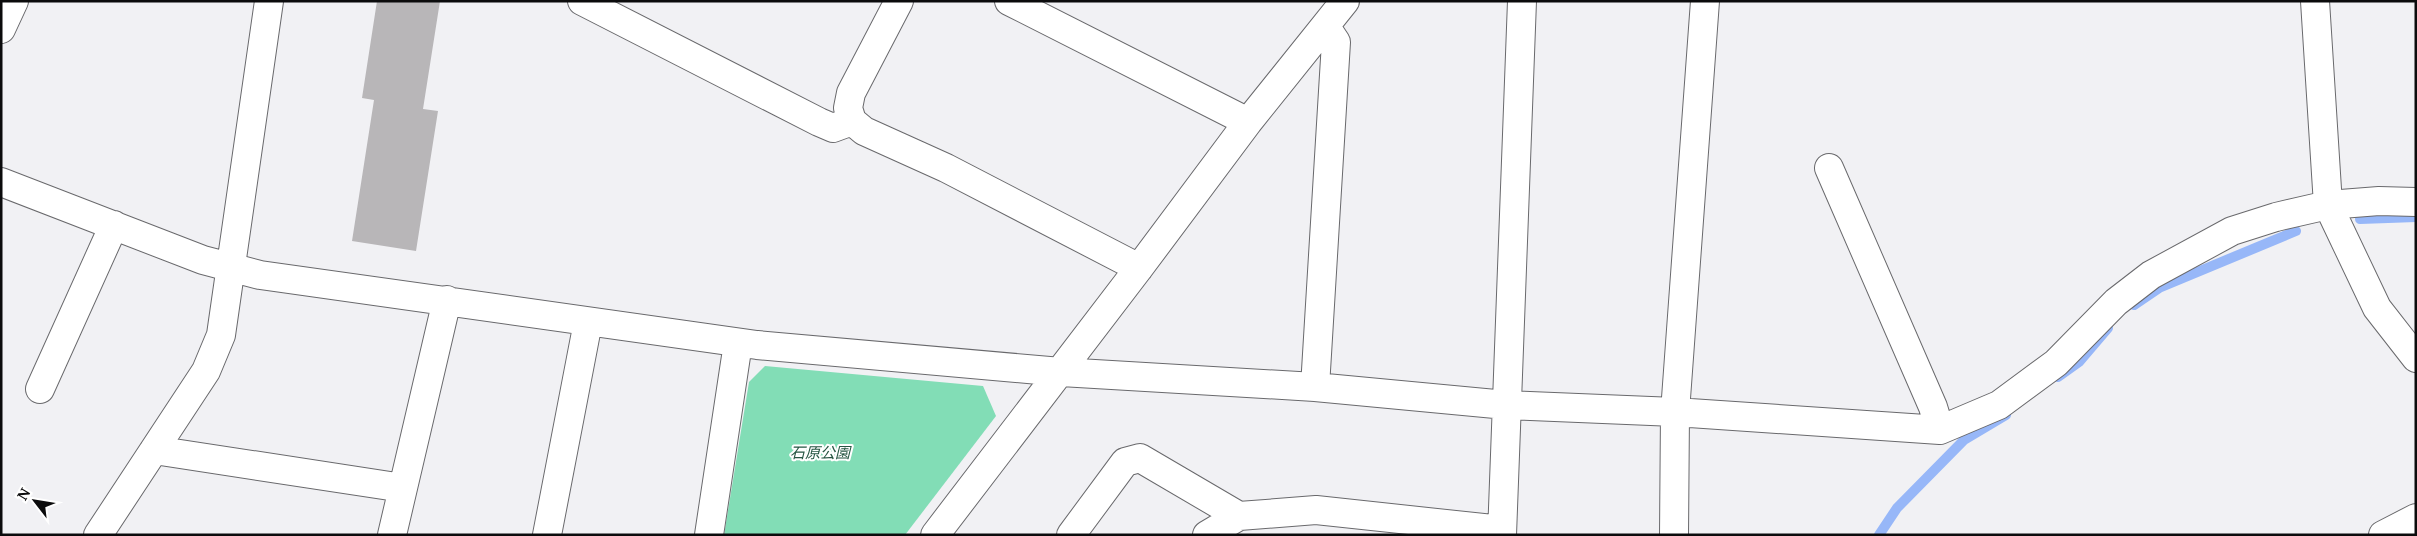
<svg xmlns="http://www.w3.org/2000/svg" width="2417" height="536" viewBox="0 0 2417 536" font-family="'Noto Serif','Noto Sans JP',serif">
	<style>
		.green { fill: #82ddb6 }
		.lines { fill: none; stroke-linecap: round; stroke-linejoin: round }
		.stream { stroke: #97b7f8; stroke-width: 10 }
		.building { fill: #b8b6b8 }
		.minor-casing { stroke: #69696c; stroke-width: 30 }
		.major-casing { stroke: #69696c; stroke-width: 30 }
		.minor { stroke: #fff; stroke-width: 28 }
		.major { stroke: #fff; stroke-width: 28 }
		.labels { text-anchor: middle; stroke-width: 4; stroke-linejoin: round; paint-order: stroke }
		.park-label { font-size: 15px; font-style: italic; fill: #275643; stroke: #fff }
	</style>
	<rect width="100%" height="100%" fill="#f1f1f4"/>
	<path class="green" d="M 765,366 L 983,386 L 996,416 L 905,535 L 724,535 L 749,382 Z"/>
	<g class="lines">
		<path class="stream" d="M 2360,219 L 2416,217
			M 2134,305 L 2159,288 L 2296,231
			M 2058,377 L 2079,362 L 2108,328
			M 1879,535 L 1897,508 L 1964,440 L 2006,415"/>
	</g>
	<path class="building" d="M 377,1 L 440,1 L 423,109 L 438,111 L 416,251 L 352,241 L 374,100 L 362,98 Z"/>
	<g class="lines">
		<defs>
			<path id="minor" d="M 582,1 L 819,122 L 833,128 L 852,121
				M 899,1 L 851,93 L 848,108 L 852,121 L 864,131 L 946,168 L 1139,268
				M 1009,1 L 1248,122
				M 2315,1 L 2328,205 L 2377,308 L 2416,358
				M 1829,168 L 1933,407 L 1940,430
				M 1,182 L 203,260 L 260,275 L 757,345 L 1061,372 L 1315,387 L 1506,405 L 1675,412 L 1940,430 L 1999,405 L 2056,363 L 2116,302 L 2151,275 L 2232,231 L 2276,217 L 2328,205 L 2379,201 L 2416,202
				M 1315,387 L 1336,42 L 1326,27
				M 40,389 L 114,225
				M 154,450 L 403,488
				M 98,535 L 206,371 L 221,335 L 269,1
				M 392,535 L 447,300
				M 547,535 L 588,322
				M 709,535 L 738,343
				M 935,535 L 1139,268 L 1248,122 L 1345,1
				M 1071,535 L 1125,462 L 1140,458 L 1239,516
				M 1207,535 L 1239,516 L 1316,510 L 1502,530
				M 1502,535 L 1522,1
				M 1674,535 L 1675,412 L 1705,1
				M 2383,535 L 2416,518"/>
			<path id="major" d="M 1,29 L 14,1"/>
		</defs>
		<use href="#minor" class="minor-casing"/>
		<use href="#major" class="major-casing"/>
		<use href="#minor" class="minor"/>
		<use href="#major" class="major"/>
	</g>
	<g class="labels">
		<g class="park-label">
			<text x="820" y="458">石原公園</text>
		</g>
	</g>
	<rect width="2417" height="536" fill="none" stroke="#0b0b0c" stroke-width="5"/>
	<g transform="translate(35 501) rotate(301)" stroke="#ffffff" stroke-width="4" paint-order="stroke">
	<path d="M0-4L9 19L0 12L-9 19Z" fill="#0b0b0c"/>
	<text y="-8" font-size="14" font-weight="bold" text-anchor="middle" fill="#0b0b0c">N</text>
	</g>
</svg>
